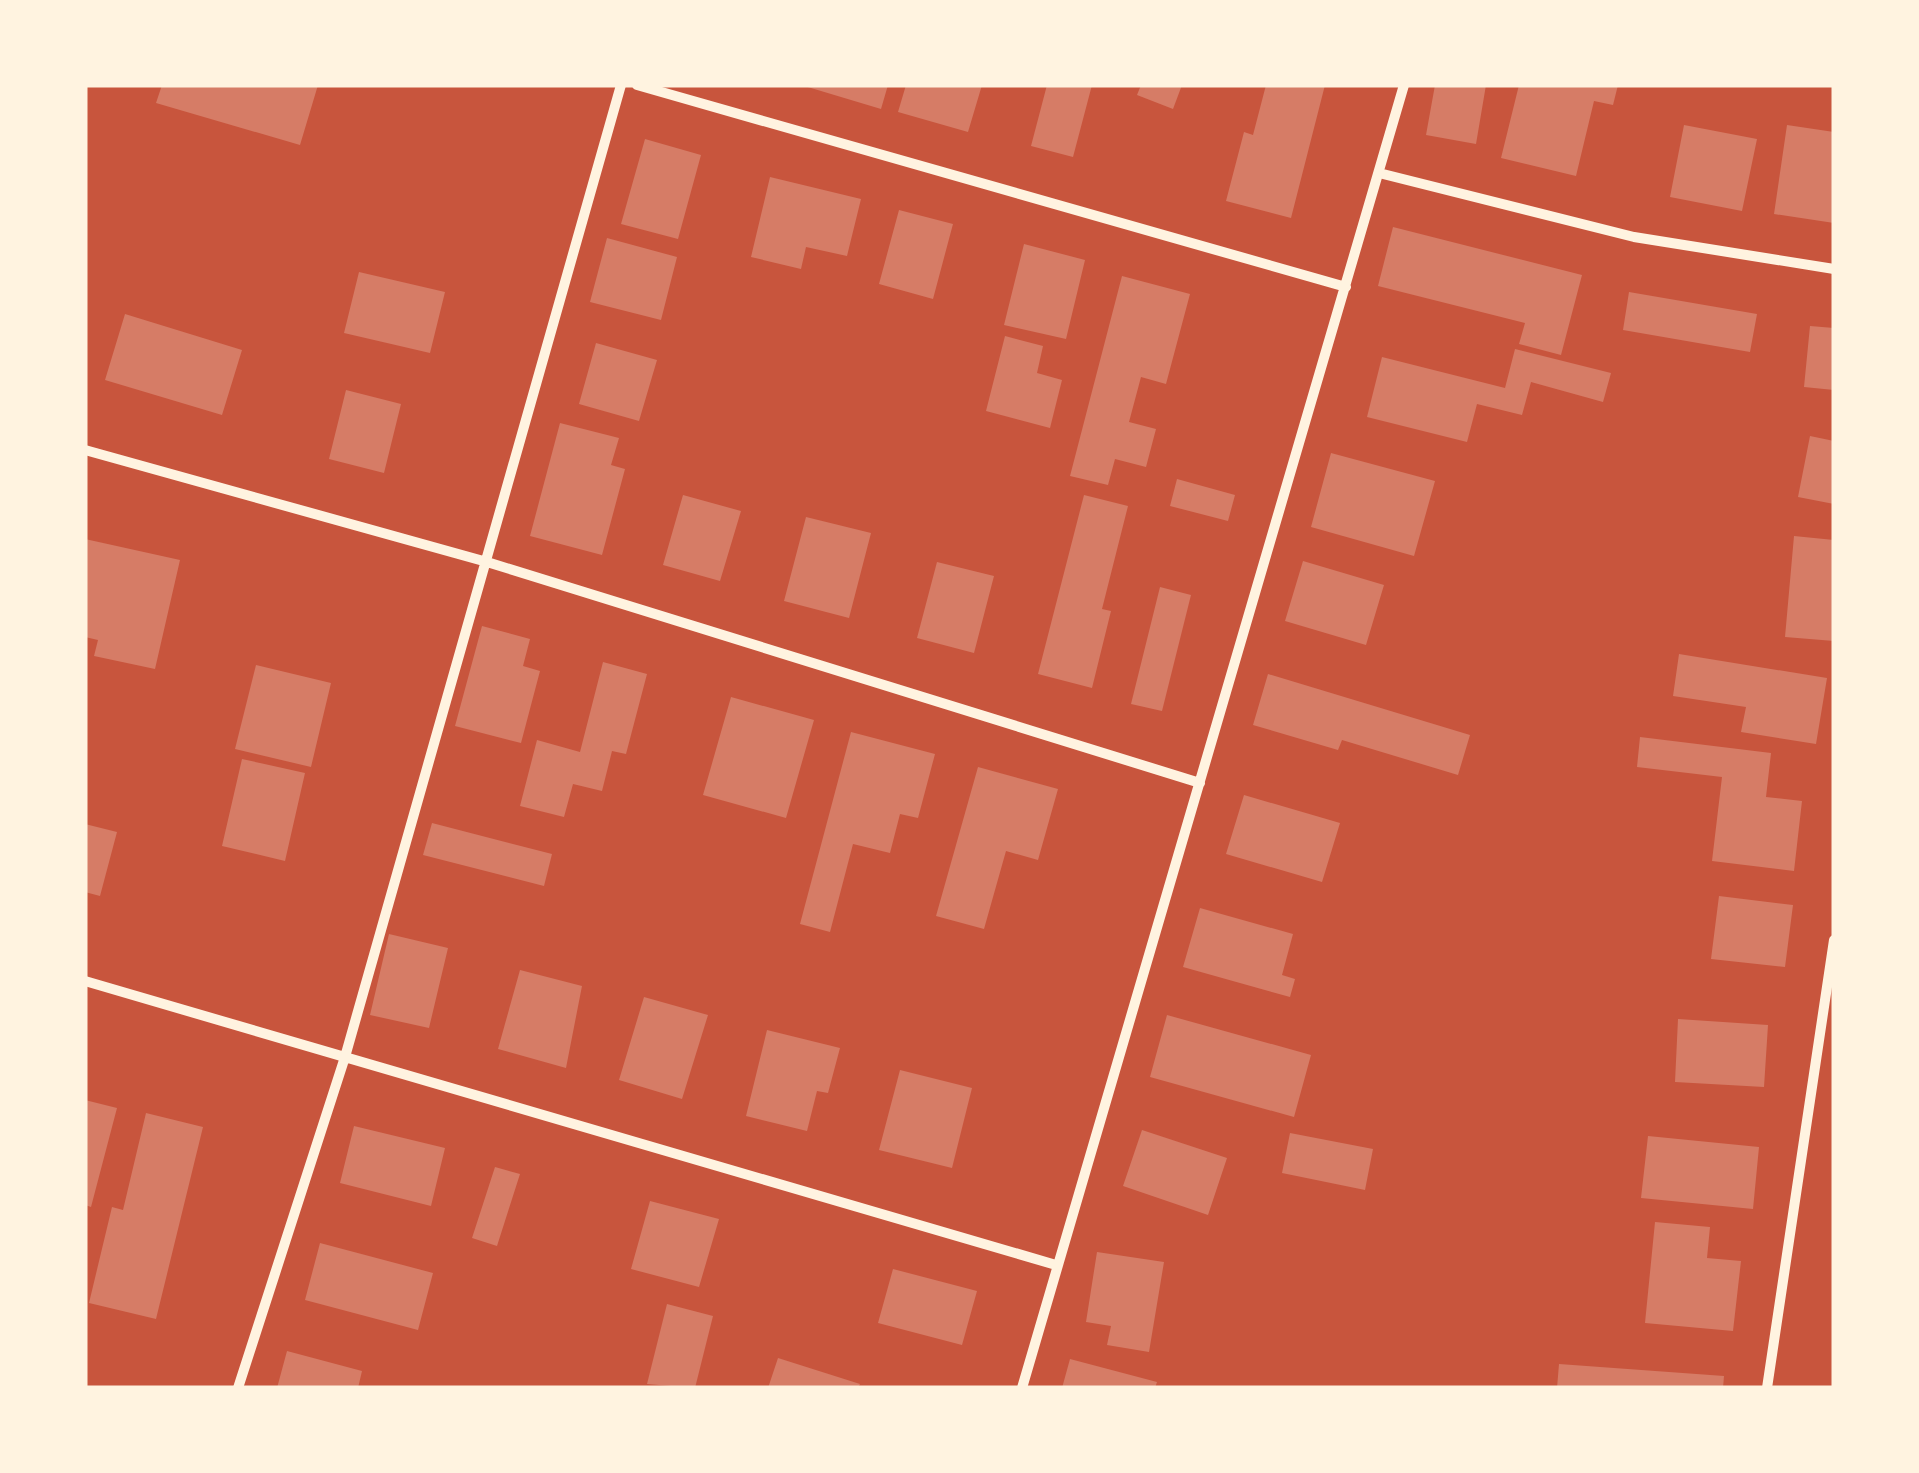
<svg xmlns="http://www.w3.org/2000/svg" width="1919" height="1473" viewBox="0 0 1919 1473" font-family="'PT Serif',serif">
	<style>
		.building { fill: #d67c66 }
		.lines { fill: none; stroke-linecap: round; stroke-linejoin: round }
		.minor { stroke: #fff3e0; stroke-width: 10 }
	</style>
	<rect width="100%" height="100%" fill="#c8553d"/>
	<path class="building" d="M 162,85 L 318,85 L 300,145 L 156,103 Z
		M 801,85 L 888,85 L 881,109 Z
		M 906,85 L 982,85 L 968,132 L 898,112 Z
		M 1047,85 L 1092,85 L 1073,157 L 1031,146 Z
		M 1141,85 L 1182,85 L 1173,109 L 1137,95 Z
		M 1266,85 L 1325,85 L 1291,218 L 1226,201 L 1244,132 L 1253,135 Z
		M 1435,85 L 1486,85 L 1476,144 L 1426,135 Z
		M 1519,85 L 1618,85 L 1613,105 L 1594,101 L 1576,176 L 1501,158 Z
		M 1684,125 L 1757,139 L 1742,211 L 1670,197 Z
		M 1787,125 L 1834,132 L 1834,223 L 1774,214 Z
		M 645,139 L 701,155 L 678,239 L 621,224 Z
		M 770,177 L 861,199 L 847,256 L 806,247 L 801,269 L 751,257 Z
		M 899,210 L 953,224 L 933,299 L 879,284 Z
		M 1393,227 L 1582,275 L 1561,355 L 1519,344 L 1525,323 L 1378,286 Z
		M 607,238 L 677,257 L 661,320 L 590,302 Z
		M 1024,244 L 1085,260 L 1066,339 L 1004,325 Z
		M 359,272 L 445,292 L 430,353 L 344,333 Z
		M 1122,276 L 1190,294 L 1166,384 L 1141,377 L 1129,422 L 1156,429 L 1146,467 L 1115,459 L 1108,485 L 1070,476 Z
		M 1629,292 L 1757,314 L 1750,352 L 1623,330 Z
		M 125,314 L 242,350 L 222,415 L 105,380 Z
		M 1810,326 L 1834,328 L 1834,390 L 1804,387 Z
		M 1005,336 L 1043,346 L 1037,373 L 1062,380 L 1050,428 L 986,411 Z
		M 596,343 L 657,360 L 639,421 L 579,404 Z
		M 1515,349 L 1611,373 L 1603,402 L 1531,382 L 1522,415 L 1477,404 L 1467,442 L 1367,417 L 1382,357 L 1505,388 Z
		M 346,390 L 401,404 L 384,473 L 329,459 Z
		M 560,423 L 619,438 L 611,465 L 625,469 L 602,555 L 530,536 Z
		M 1810,436 L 1834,441 L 1834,504 L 1798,497 Z
		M 1331,453 L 1435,481 L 1414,556 L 1311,527 Z
		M 1177,479 L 1235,495 L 1228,521 L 1170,506 Z
		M 683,495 L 741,511 L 720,581 L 663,565 Z
		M 1084,495 L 1128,506 L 1102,609 L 1111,611 L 1092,688 L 1038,674 Z
		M 806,517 L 871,533 L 849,618 L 784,601 Z
		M 1794,536 L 1834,540 L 1834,641 L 1785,637 Z
		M 85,539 L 180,560 L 155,669 L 94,656 L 98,640 L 85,637 Z
		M 1303,561 L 1384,585 L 1366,645 L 1285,621 Z
		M 937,562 L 994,576 L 974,653 L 917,638 Z
		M 1160,587 L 1191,595 L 1162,711 L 1131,704 Z
		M 482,626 L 530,639 L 523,666 L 540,671 L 521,743 L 455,726 Z
		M 1679,654 L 1827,678 L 1816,744 L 1741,732 L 1746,707 L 1673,696 Z
		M 603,662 L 647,674 L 626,754 L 612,751 L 602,791 L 573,784 L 564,817 L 520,806 L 537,740 L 580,752 Z
		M 256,665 L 331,683 L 311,767 L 235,749 Z
		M 1268,674 L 1470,735 L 1458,775 L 1342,740 L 1338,750 L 1253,725 Z
		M 731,697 L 814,720 L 786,818 L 703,795 Z
		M 851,732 L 935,754 L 918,818 L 900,814 L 890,853 L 853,844 L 830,932 L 800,924 Z
		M 1640,737 L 1771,753 L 1766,797 L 1802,801 L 1794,871 L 1712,861 L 1722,777 L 1637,767 Z
		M 242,759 L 305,773 L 285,861 L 222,846 Z
		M 978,767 L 1058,789 L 1038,860 L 1006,851 L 984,929 L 936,916 Z
		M 1244,795 L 1340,823 L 1322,882 L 1226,854 Z
		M 432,823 L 552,854 L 544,886 L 423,855 Z
		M 85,824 L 117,832 L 100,896 L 85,892 Z
		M 1719,896 L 1793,905 L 1785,967 L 1711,959 Z
		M 1200,908 L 1293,934 L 1282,975 L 1295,979 L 1290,997 L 1183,967 Z
		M 389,934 L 448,948 L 429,1028 L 370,1015 Z
		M 520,970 L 582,986 L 566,1068 L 498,1049 Z
		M 644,997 L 708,1015 L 682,1099 L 619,1080 Z
		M 1167,1015 L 1311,1055 L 1294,1117 L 1150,1077 Z
		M 1678,1019 L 1768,1025 L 1764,1087 L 1675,1082 Z
		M 767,1030 L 840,1048 L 828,1093 L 817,1091 L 807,1131 L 746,1116 Z
		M 900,1070 L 972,1088 L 952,1168 L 879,1150 Z
		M 85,1100 L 117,1108 L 91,1207 L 85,1205 Z
		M 146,1113 L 203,1127 L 156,1319 L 89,1303 L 112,1207 L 123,1210 Z
		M 354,1126 L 445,1148 L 431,1206 L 340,1183 Z
		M 1142,1130 L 1227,1158 L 1208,1215 L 1123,1186 Z
		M 1290,1133 L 1373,1149 L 1365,1190 L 1282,1173 Z
		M 1648,1136 L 1759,1147 L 1753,1209 L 1641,1198 Z
		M 495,1167 L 520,1174 L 497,1246 L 472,1238 Z
		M 650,1201 L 719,1219 L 699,1287 L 631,1269 Z
		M 1655,1222 L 1710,1227 L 1707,1258 L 1741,1261 L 1733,1331 L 1645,1323 Z
		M 320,1243 L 433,1273 L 418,1330 L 305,1300 Z
		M 1097,1252 L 1164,1262 L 1149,1352 L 1107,1345 L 1111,1326 L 1086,1322 Z
		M 893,1269 L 977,1291 L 962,1345 L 878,1323 Z
		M 667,1304 L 713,1316 L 695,1388 L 647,1384 Z
		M 287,1351 L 362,1371 L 358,1388 L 277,1388 Z
		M 778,1358 L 860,1384 L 858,1388 L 768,1388 Z
		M 1070,1359 L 1157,1382 L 1155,1388 L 1062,1388 Z
		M 1559,1364 L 1724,1376 L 1723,1388 L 1557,1388 Z"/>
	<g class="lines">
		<path class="minor" d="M 637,85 L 1346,287
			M 1379,173 L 1634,237 L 1834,269
			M 85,450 L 487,562 L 1200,783
			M 85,981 L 1056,1265
			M 238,1388 L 345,1057 L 621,85
			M 1022,1388 L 1404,85
			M 1767,1388 L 1834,940"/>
	</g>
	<rect width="1919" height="1473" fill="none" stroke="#fff3e0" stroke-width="175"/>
</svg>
